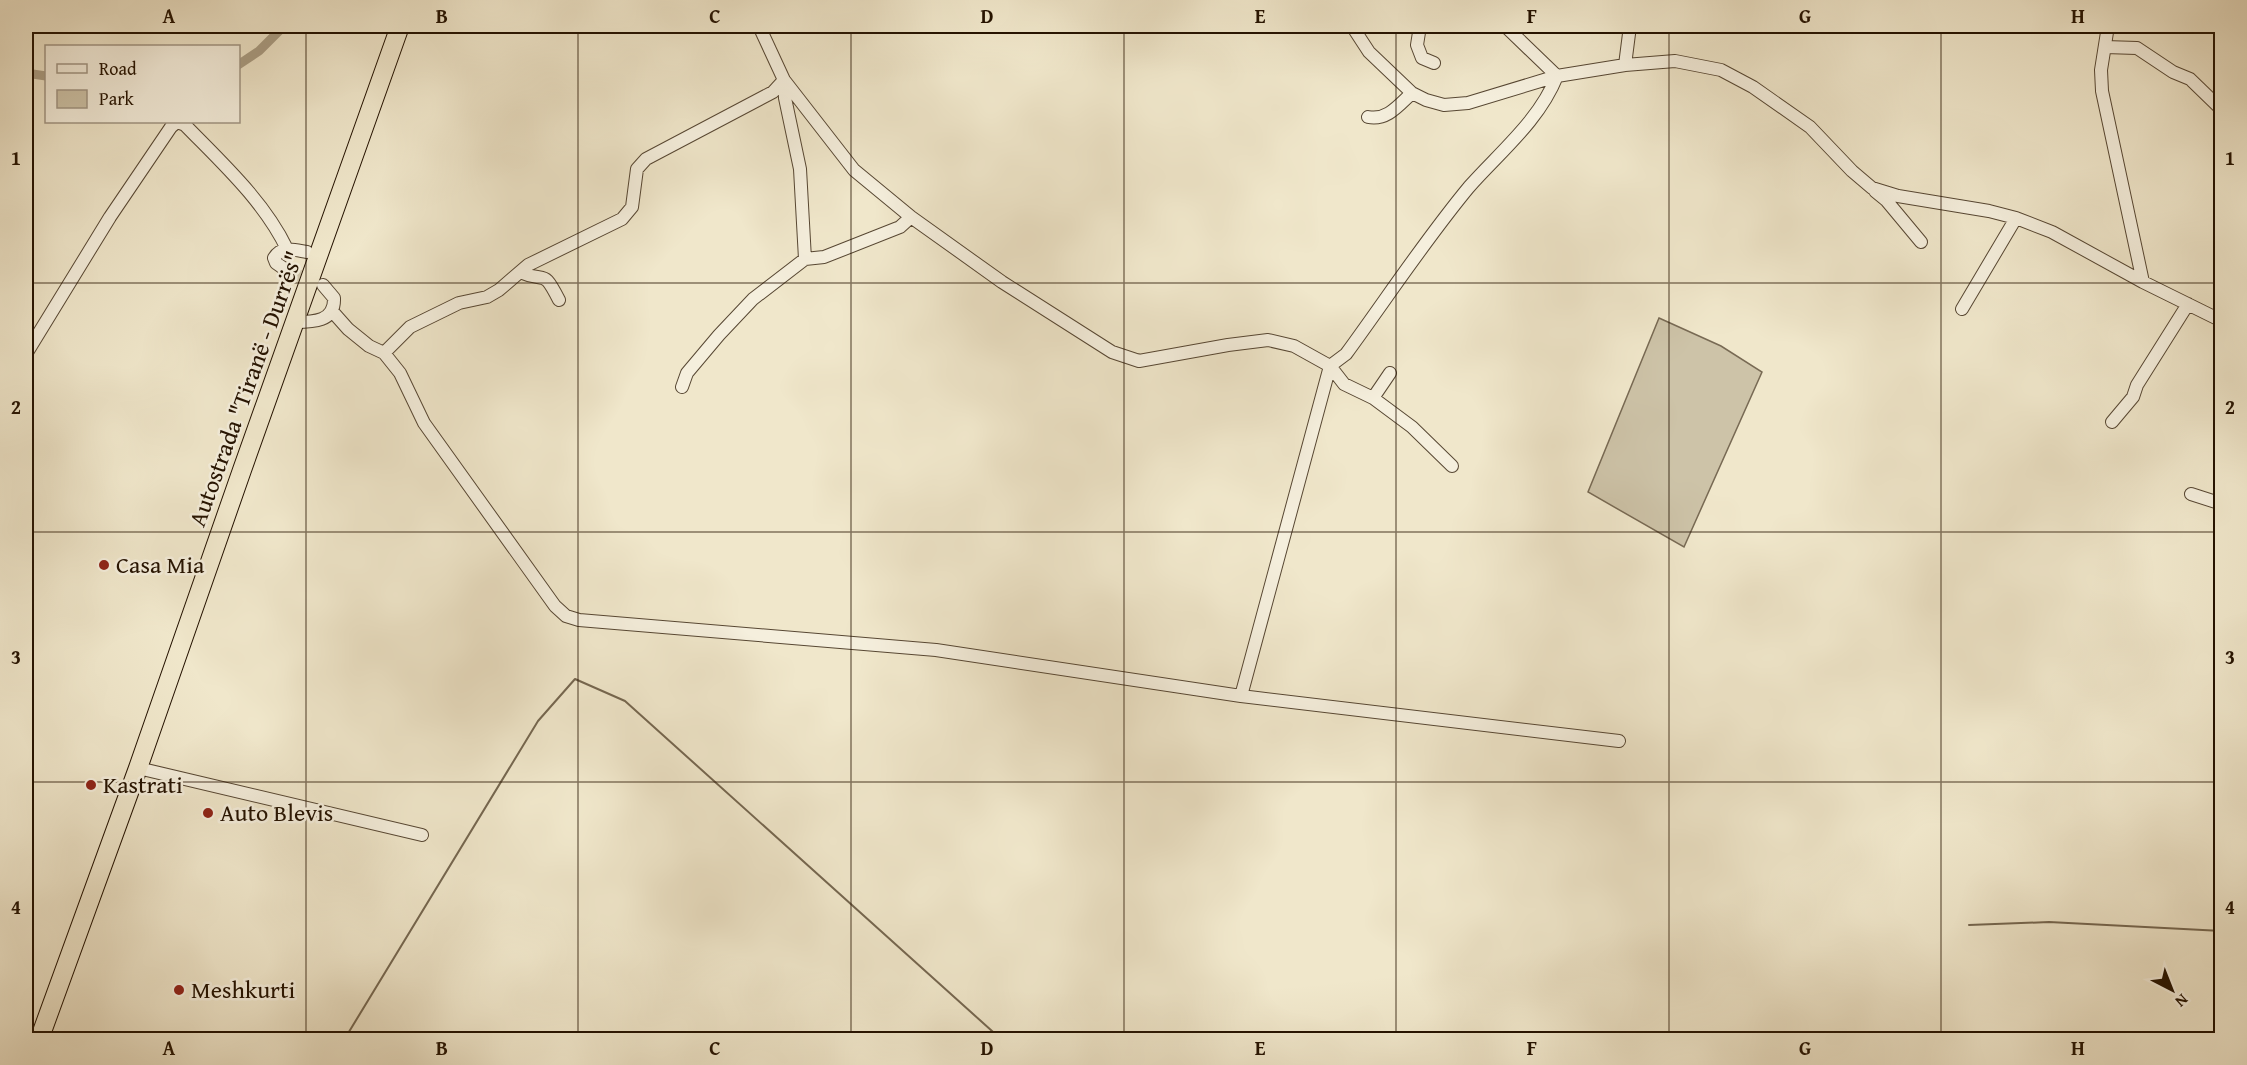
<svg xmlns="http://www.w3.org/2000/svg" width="2247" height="1065" viewBox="0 0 2247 1065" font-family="'Gentium Book Plus',serif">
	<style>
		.green { fill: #cdc3a8; stroke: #786a54; stroke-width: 1.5 }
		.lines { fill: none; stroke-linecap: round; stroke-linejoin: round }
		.stream { stroke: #756750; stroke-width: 2 }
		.canal { stroke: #ab9f86; stroke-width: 9 }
		.minor-tunnel { stroke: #d1c7ad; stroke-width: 12; stroke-dasharray: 12 6; stroke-linecap: butt }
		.minor-casing { stroke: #574733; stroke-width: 14 }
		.highway-casing { stroke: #241200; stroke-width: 20 }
		.minor { stroke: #f5efdd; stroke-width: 12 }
		.highway { stroke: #f0e7cb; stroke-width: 18 }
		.grid { fill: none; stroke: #241200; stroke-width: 1.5; stroke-opacity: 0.55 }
		.poi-dot { fill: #8f2418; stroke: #f5efdd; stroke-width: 2 }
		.labels { text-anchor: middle; stroke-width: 5; stroke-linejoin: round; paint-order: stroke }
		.street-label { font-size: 24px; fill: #241200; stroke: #f5efdd }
		.poi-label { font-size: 24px; fill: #241200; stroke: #f5efdd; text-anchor: start }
		.neatline { fill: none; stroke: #241200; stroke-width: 2 }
		.grid-label { font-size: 20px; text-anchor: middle; font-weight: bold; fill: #241200 }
	</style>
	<rect width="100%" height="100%" fill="#f0e7cb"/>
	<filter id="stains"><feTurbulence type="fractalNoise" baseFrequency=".00333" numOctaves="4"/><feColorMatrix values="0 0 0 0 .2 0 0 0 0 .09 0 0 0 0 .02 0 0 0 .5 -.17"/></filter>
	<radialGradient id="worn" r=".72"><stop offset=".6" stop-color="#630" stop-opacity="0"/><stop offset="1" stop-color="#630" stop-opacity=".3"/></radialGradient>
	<path class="green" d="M 1659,318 L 1721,346 L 1762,372 L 1684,547 L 1588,492 Z"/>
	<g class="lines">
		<path class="stream" d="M 1969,925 L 2049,922 L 2222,931
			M 344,1040 L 538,721 L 575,679 L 625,701 L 1002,1040"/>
		<path class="canal" d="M 238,65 L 259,51 L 284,26
			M 26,73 L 46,76"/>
		<path class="minor-tunnel" d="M 289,272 L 316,282"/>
		<defs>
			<path id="minor" d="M 759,26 L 784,80 L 854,170 L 911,217 L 1002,282 L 1112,352 L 1139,361 L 1228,345 L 1268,340 L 1294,346 L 1330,366 L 1344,384 L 1373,398 L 1412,427 L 1452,466
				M 1352,26 L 1369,52 L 1412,93 L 1426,100 L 1444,105 L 1468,103 L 1557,76 L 1625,65 L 1675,61 L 1721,70 L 1753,87 L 1810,127 L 1852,171 L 1872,188 L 1898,196 L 1989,211 L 2016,218 L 2052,232 L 2143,282 L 2222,321
				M 1420,26 L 1417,45 L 1422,58 L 1434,63
				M 1505,26 L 1557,76
				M 2108,26 L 2101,70 L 2102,91 L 2143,282
				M 2105,47 L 2137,48 L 2173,72 L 2190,79 L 2222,110
				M 1625,65 L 1630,26
				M 784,80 L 785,98 L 800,169 L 805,259
				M 1368,117 C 1387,121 1399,105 1412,93
				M 1875,191 L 1886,200 L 1921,242
				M 289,272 L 276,263 L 274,258 C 282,245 295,250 307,252
				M 520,272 C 547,284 542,267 559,300
				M 1962,309 L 2016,218
				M 332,311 L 348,329 L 369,346 L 384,353 L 400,373 L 424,423 L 555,606 L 566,616 L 579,620 L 936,650 L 1241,696 L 1619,741
				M 295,322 C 313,322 335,322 334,298 L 323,285
				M 384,353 L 410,327 L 459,303 L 487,297 L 499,290 L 528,265 L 622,219 L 632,207 L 637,169 L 646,159 L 773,92 L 784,80
				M 26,354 L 110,217 L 171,127 L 177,122 L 185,125 C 221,162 264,201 287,249
				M 682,387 L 687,373 L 719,335 L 753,299 L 805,259 L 824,257 L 900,227 L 911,217
				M 1373,398 L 1390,373
				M 2112,422 L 2133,397 L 2137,385 L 2188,304
				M 2191,494 L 2222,504
				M 1241,696 L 1330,366 L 1346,354 C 1387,298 1425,240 1469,187 C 1500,152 1539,121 1557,76
				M 138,768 L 422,835"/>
			<path id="highway" d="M 39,1040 L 138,768 L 242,470 L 400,26"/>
		</defs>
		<use href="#minor" class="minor-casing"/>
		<use href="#highway" class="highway-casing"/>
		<use href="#minor" class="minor"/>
		<use href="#highway" class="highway"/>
	</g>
	<path class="grid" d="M 306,26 L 306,1040M 578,26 L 578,1040M 851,26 L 851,1040M 1124,26 L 1124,1040M 1396,26 L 1396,1040M 1669,26 L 1669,1040M 1941,26 L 1941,1040M 26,283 L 2222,283M 26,532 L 2222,532M 26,782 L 2222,782"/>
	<g class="poi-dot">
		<circle cx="104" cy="565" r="6"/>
		<circle cx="91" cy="785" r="6"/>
		<circle cx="208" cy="813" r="6"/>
		<circle cx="179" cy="990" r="6"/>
	</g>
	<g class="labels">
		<g class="street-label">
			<text transform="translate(246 389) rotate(-70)" y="8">Autostrada "Tiranë - Durrës"</text>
		</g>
		<g class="poi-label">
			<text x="116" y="573">Casa Mia</text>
			<text x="103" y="793">Kastrati</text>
			<text x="220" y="821">Auto Blevis</text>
			<text x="191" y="998">Meshkurti</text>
		</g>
	</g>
	<rect width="2247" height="1065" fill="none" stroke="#f0e7cb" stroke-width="66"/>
	<rect x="45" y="45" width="195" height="78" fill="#f5efdd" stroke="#a19785" stroke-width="1.5"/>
	<rect x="57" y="64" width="30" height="9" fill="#f5efdd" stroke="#a19785" stroke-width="1.5"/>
	<text x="99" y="75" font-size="18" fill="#241200">Road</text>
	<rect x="57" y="90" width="30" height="18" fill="#cdc3a8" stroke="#a19785" stroke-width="1.5"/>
	<text x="99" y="105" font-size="18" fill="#241200">Park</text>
	<g transform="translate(2172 990) rotate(138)" stroke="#f5efdd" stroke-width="4.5" paint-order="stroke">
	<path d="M0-4.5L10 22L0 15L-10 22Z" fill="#241200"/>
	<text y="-9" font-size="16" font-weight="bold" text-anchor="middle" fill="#241200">N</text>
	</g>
	<rect x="33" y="33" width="2181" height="999" class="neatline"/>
	<g class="grid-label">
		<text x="169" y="23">A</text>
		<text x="442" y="23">B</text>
		<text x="715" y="23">C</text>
		<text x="987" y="23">D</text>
		<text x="1260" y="23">E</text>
		<text x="1532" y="23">F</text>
		<text x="1805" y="23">G</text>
		<text x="2078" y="23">H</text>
		<text x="16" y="165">1</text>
		<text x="2230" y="165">1</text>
		<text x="16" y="414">2</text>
		<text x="2230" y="414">2</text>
		<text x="16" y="664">3</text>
		<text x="2230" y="664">3</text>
		<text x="16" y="914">4</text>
		<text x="2230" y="914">4</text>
		<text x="169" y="1055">A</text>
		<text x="442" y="1055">B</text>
		<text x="715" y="1055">C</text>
		<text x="987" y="1055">D</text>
		<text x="1260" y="1055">E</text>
		<text x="1532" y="1055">F</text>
		<text x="1805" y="1055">G</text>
		<text x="2078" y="1055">H</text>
	</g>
	<rect width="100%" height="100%" filter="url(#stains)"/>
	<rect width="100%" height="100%" fill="url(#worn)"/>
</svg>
